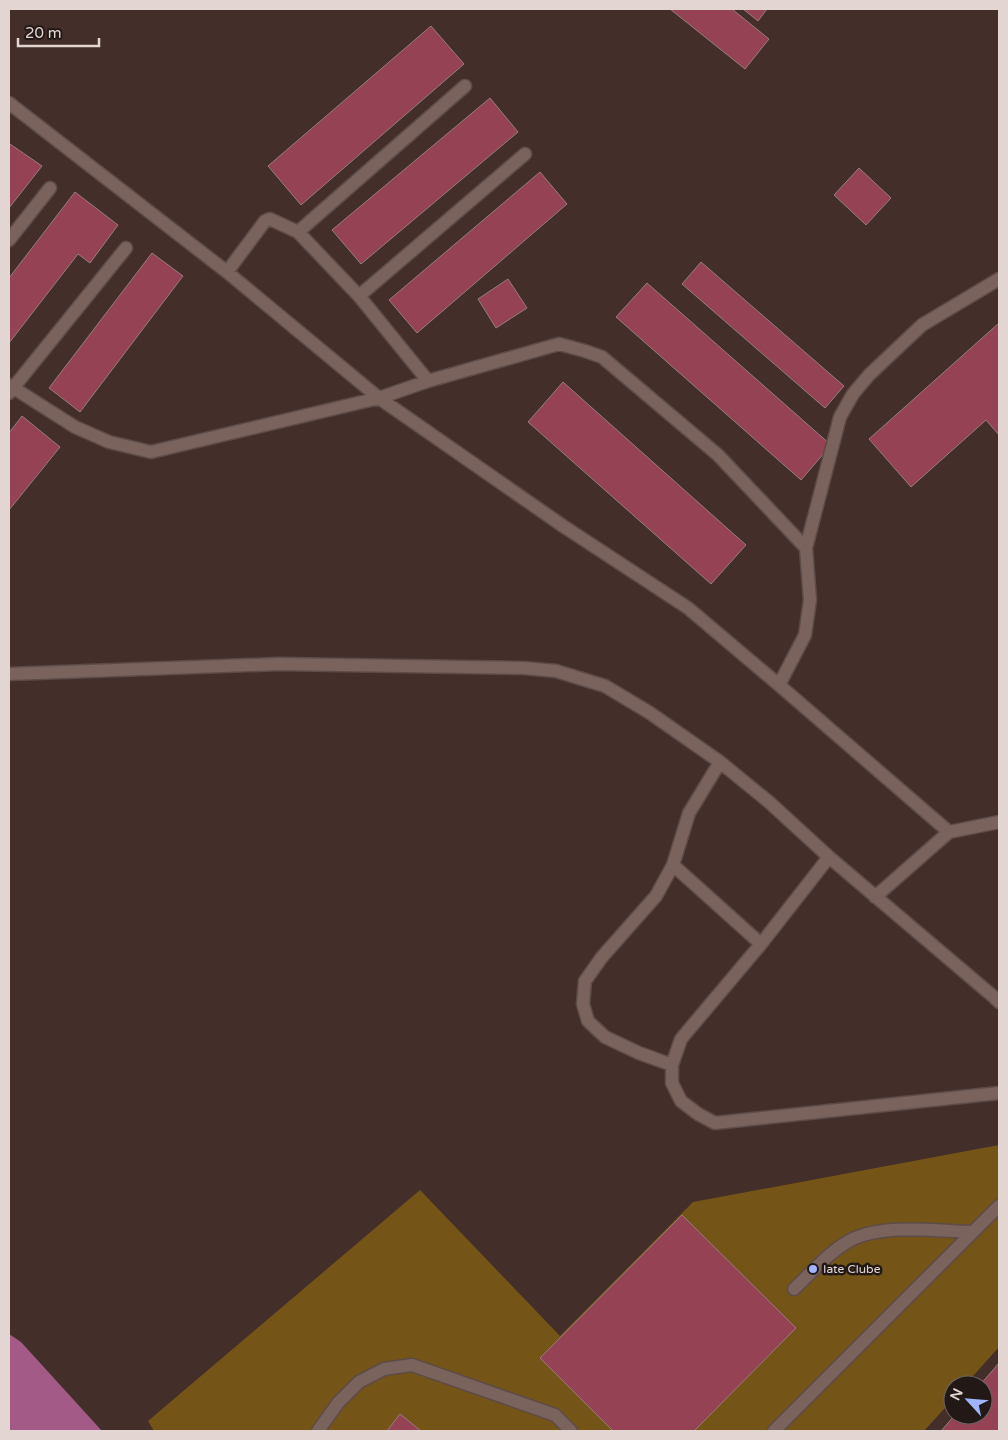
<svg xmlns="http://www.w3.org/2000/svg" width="1008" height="1440" viewBox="0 0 1008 1440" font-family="'Varela Round',sans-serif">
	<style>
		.green { fill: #755517 }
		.water { fill: #a45a87 }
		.building { fill: #944254; stroke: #967d80 }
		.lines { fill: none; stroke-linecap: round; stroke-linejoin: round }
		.lane-casing { stroke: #5d4b48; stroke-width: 15 }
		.street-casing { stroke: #5d4b48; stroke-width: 15 }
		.lane { stroke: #7a625d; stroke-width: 12 }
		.street { stroke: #7a625d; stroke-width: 12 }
		.poi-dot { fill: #a0b3fd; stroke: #221917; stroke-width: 2 }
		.labels { text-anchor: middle; stroke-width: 5; stroke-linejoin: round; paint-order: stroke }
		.poi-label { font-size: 12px; fill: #e3d5d2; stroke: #221917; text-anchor: start }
	</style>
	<rect width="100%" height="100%" fill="#432e29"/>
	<path class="green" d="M 999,1145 L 999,1347 L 965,1385 L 953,1385 L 953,1399 L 924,1431 L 154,1431 L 148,1421 L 420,1190 L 560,1336 L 693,1202 Z"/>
	<path class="water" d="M 9,1334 L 21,1342 L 102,1431 L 9,1431 Z"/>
	<path class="building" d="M 670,9 L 732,9 L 769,39 L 745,69 Z
		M 743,9 L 767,9 L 758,21 Z
		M 431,26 L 464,64 L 301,205 L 268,166 Z
		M 490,98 L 518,132 L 361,264 L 332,230 Z
		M 10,144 L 42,166 L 9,208 L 9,146 Z
		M 859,168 L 891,198 L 866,225 L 834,195 Z
		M 540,172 L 567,204 L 417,333 L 389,300 Z
		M 75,192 L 118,225 L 90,263 L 78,254 L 9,343 L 9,278 Z
		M 152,253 L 183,276 L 80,412 L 49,388 Z
		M 701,262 L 844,386 L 825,408 L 682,284 Z
		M 508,279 L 527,308 L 496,328 L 478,299 Z
		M 647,283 L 831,445 L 801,480 L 616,317 Z
		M 999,323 L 999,435 L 986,420 L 911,487 L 869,439 Z
		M 563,382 L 746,545 L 711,584 L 528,422 Z
		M 22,416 L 60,447 L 9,510 L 9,433 Z
		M 682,1215 L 796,1328 L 694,1431 L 613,1431 L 540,1358 Z
		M 999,1363 L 999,1431 L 941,1431 L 955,1415 L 983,1415 L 983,1385 L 980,1385 Z
		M 400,1414 L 421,1431 L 387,1431 Z"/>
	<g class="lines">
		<defs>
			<path id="lane" d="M 9,103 L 227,272 L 379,398 L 563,526 L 688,608 L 779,685 L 949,832 L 875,897
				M 298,232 L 465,86
				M 9,240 L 50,188
				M 227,272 L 265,221 L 270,219 L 298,232 L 359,296 L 428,381
				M 359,296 L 525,154
				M 9,385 L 75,427 L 109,442 L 151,452 L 379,398 L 428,381 L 559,344 L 585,351 L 602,357 L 718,455 L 806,548
				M 9,393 L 126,248
				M 9,674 L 279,664 L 524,668 L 556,671 L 605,686 L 650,713 L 720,762 L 769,802 L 829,857 L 995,998
				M 779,685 L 805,635 L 810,600 L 806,548 L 840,417 L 853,394 L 869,375 L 922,325 L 999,279
				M 949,832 L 999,822
				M 829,857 L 761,944 L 681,1039 L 672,1065 L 672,1083 L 681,1101 L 698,1114 L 715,1123 L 999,1093
				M 673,865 L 761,944
				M 672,1065 L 639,1053 L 605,1037 L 588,1021 L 583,1004 L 585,981 L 602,957 L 656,896 L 673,865 L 689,813 L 720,762
				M 794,1289 C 811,1273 828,1253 849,1241 C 881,1223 936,1231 973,1232
				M 318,1431 L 338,1403 L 359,1382 L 384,1369 L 412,1365 L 555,1415 L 571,1431
				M 774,1431 L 999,1206"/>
			<path id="street" d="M 995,998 L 999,1002"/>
		</defs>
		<use href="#lane" class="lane-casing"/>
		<use href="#street" class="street-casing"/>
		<use href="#lane" class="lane"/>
		<use href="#street" class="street"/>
	</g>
	<circle class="poi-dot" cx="813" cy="1269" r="5"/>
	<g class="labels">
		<g class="poi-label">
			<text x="823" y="1273">Iate Clube</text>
		</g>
	</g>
	<rect width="1008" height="1440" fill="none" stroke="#e3d5d2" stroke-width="20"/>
	<g transform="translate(968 1400) rotate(296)"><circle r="24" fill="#221917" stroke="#6f6462"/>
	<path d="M0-4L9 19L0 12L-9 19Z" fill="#a0b3fd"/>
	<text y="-8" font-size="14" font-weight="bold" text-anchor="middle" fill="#e3d5d2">N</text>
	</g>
	<path d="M18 38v8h81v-8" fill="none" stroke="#e3d5d2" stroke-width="2.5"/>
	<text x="25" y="38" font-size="15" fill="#e3d5d2" stroke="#221917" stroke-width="4" paint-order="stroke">20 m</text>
</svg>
